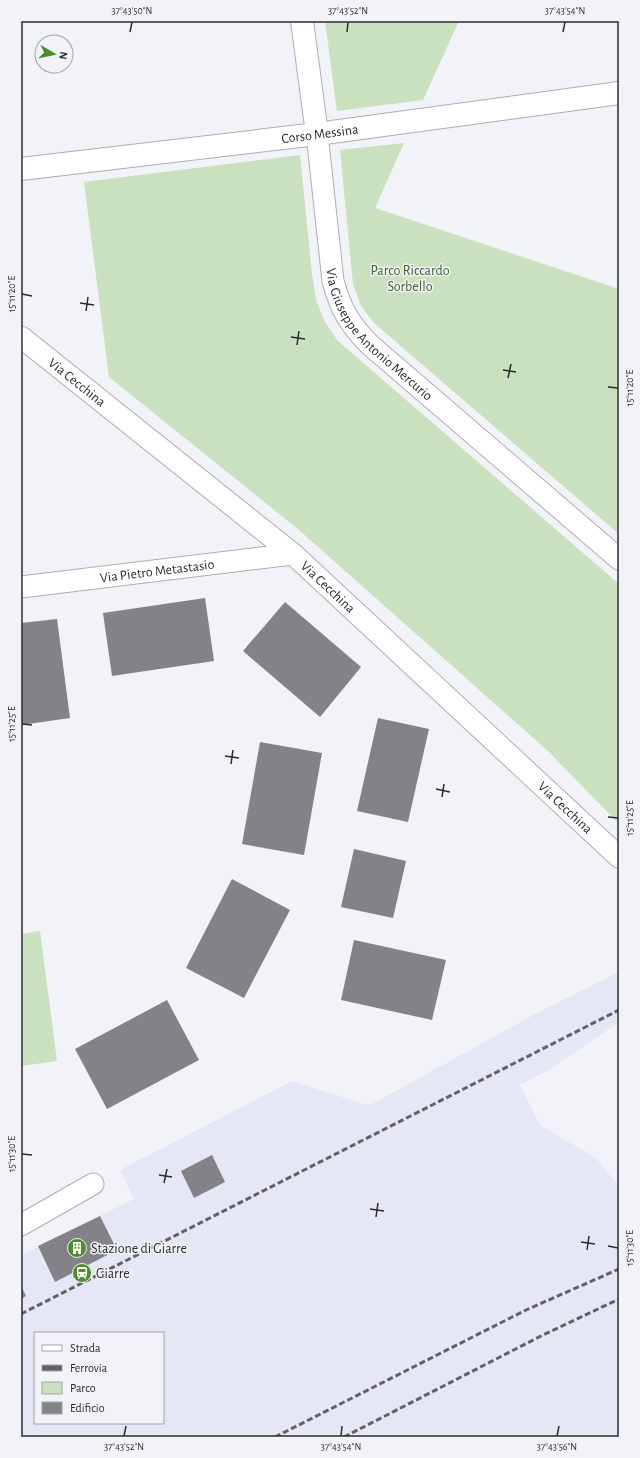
<svg xmlns="http://www.w3.org/2000/svg" width="640" height="1458" viewBox="0 0 640 1458" font-family="'Alegreya Sans',sans-serif">
	<style>
		.built { fill: #e6e7f5; fill-rule: evenodd }
		.green { fill: #c9e1bf }
		.building { fill: #828288 }
		.lines { fill: none; stroke-linecap: round; stroke-linejoin: round }
		.minor-casing { stroke: #adadb4; stroke-width: 23 }
		.tertiary-casing { stroke: #adadb4; stroke-width: 24 }
		.minor { stroke: #fff; stroke-width: 21 }
		.tertiary { stroke: #fff; stroke-width: 22 }
		.rail { stroke: #626266; stroke-width: 3; stroke-dasharray: 6 3; stroke-linecap: butt }
		.ticks { fill: none; stroke: #2b2c2e; stroke-width: 1.5 }
		.labels { text-anchor: middle; stroke-width: 3; stroke-linejoin: round; paint-order: stroke }
		.street-label { font-size: 14px; fill: #2b2c2e; stroke: #f2f2f9 }
		.park-label { font-size: 14px; fill: #3d642a; stroke: #f2f2f9 }
		.poi-label { font-size: 14px; fill: #2b2c2e; stroke: #f2f2f9; text-anchor: start }
		.neatline { fill: none; stroke: #2b2c2e; stroke-width: 1.5 }
		.ticks-label { font-size: 10px; text-anchor: middle; fill: #2b2c2e }
	</style>
	<rect width="100%" height="100%" fill="#f2f2f9"/>
	<path class="built" d="M 619,972 L 619,1022 L 549,1070 L 520,1085 L 540,1125 L 596,1158 L 619,1187 L 619,1437 L 21,1437 L 21,1255 L 134,1199 L 120,1170 L 292,1081 L 364,1104 L 372,1104 L 537,1013 ZM 35,1333 L 163,1333 L 163,1423 L 35,1423 Z"/>
	<path class="green" d="M 325,21 L 459,21 L 423,100 L 337,111 Z
		M 404,143 L 375,208 L 619,289 L 619,534 L 374,323 L 361,306 L 353,284 L 340,150 Z
		M 300,155 L 312,274 L 316,300 L 325,322 L 338,341 L 619,584 L 619,824 L 549,752 L 299,530 L 109,377 L 84,182 Z
		M 40,931 L 57,1061 L 21,1066 L 21,934 Z"/>
	<path class="building" d="M 205,598 L 214,661 L 112,676 L 103,613 Z
		M 285,602 L 361,667 L 320,717 L 243,651 Z
		M 57,619 L 70,718 L 21,725 L 21,623 Z
		M 378,718 L 429,729 L 408,822 L 357,811 Z
		M 260,742 L 322,753 L 304,855 L 242,844 Z
		M 354,849 L 406,861 L 393,918 L 341,907 Z
		M 232,879 L 290,910 L 244,998 L 186,968 Z
		M 354,940 L 446,960 L 432,1020 L 341,1000 Z
		M 167,1000 L 199,1060 L 107,1109 L 75,1049 Z
		M 212,1155 L 225,1182 L 194,1198 L 181,1171 Z
		M 100,1216 L 117,1250 L 55,1282 L 38,1246 Z
		M 21,1286 L 26,1296 L 21,1299 Z"/>
	<g class="lines">
		<defs>
			<g id="minor">
				<path id="s1" d="M 317,134 L 333,281 C 340,308 350,325 370,345 L 619,559"/>
				<path id="s2" d="M 21,337 L 293,554 L 619,857"/>
				<path id="s3" d="M 21,587 L 293,554"/>
				<path d="M 21,1225 L 93,1184"/>
			</g>
			<g id="tertiary">
				<path d="M 302,21 L 317,134"/>
				<path id="s4" d="M 21,169 L 317,134 L 619,93"/>
			</g>
		</defs>
		<use href="#minor" class="minor-casing"/>
		<use href="#tertiary" class="tertiary-casing"/>
		<use href="#minor" class="minor"/>
		<use href="#tertiary" class="tertiary"/>
		<path class="rail" d="M 21,1314 L 619,1010
			M 275,1437 L 526,1310 L 619,1269
			M 344,1437 L 541,1336 L 619,1299"/>
	</g>
	<path class="ticks" d="M 130,32 L 132,22M 347,32 L 348,22M 563,32 L 565,22M 22,294 L 32,296M 80,303 L 94,305M 86,311 L 88,297M 291,337 L 305,339M 297,345 L 299,331M 503,370 L 516,372M 508,378 L 511,364M 608,387 L 618,388M 22,724 L 32,725M 225,756 L 239,758M 231,764 L 233,750M 436,789 L 450,792M 442,797 L 444,784M 608,817 L 618,818M 22,1154 L 32,1155M 159,1175 L 172,1177M 164,1183 L 167,1169M 370,1209 L 384,1211M 376,1217 L 378,1203M 581,1242 L 595,1244M 608,1246 L 618,1248M 587,1250 L 589,1236M 124,1436 L 126,1426M 341,1436 L 342,1426M 557,1436 L 559,1426"/>
	<defs>
		<symbol id="building-disc" viewBox="-11 -11 22 22"><circle r="9.5" fill="#4e8c2d" stroke="#f2f2f9"/><path d="M-4-6H4V6H1V3H-1V6H-4ZM-2.5-4.3h1.7v1.8h-1.7ZM.8-4.3h1.7v1.8H.8ZM-2.5-1h1.7V.8h-1.7ZM.8-1h1.7V.8H.8Z" fill="#fff"/></symbol>
		<symbol id="station-disc" viewBox="-11 -11 22 22"><circle r="9.5" fill="#4e8c2d" stroke="#f2f2f9"/><path d="M-3-6H3Q5-6 5-4V2Q5 4 3 4L4.5 6H3L1.5 4h-3L-3 6H-4.5L-3 4Q-5 4-5 2V-4Q-5-6-3-6ZM-3.5-4v3h7v-3ZM-3.5 1v1.5H-2V1ZM2 1v1.5H3.5V1Z" fill="#fff"/></symbol>
	</defs>
	<g fill-rule="evenodd">
		<use href="#building-disc" x="66" y="1237" width="22" height="22"/>
		<use href="#station-disc" x="71" y="1262" width="22" height="22"/>
	</g>
	<g class="labels">
		<g class="street-label">
			<text dy="5" stroke="none"><textPath href="#s4" startOffset="301">Corso Messina</textPath></text>
			<text dy="5" stroke="none"><textPath href="#s1" startOffset="219">Via Giuseppe Antonio Mercurio</textPath></text>
			<text dy="5" stroke="none"><textPath href="#s2" startOffset="72">Via Cecchina</textPath></text>
			<text dy="5" stroke="none"><textPath href="#s3" startOffset="137">Via Pietro Metastasio</textPath></text>
			<text dy="5" stroke="none"><textPath href="#s2" startOffset="396">Via Cecchina</textPath></text>
			<text dy="5" stroke="none"><textPath href="#s2" startOffset="720">Via Cecchina</textPath></text>
		</g>
		<g class="park-label">
			<text x="410" y="275">Parco Riccardo<tspan x="410" dy="16">Sorbello</tspan></text>
		</g>
		<g class="poi-label">
			<text x="91" y="1253">Stazione di Giarre</text>
			<text x="96" y="1278">Giarre</text>
		</g>
	</g>
	<rect width="640" height="1458" fill="none" stroke="#f2f2f9" stroke-width="44"/>
	<rect x="34" y="1332" width="130" height="92" fill="#f2f2f9" stroke="#a2a3a8"/>
	<rect x="42" y="1345" width="20" height="6" fill="#ffffff" stroke="#a2a3a8"/>
	<text x="70" y="1352" font-size="12" fill="#2b2c2e">Strada</text>
	<rect x="42" y="1365" width="20" height="6" fill="#626266" stroke="#a2a3a8"/>
	<text x="70" y="1372" font-size="12" fill="#2b2c2e">Ferrovia</text>
	<rect x="42" y="1382" width="20" height="12" fill="#c9e1bf" stroke="#a2a3a8"/>
	<text x="70" y="1392" font-size="12" fill="#2b2c2e">Parco</text>
	<rect x="42" y="1402" width="20" height="12" fill="#828288" stroke="#a2a3a8"/>
	<text x="70" y="1412" font-size="12" fill="#2b2c2e">Edificio</text>
	<g transform="translate(54 54) rotate(99)"><circle r="19" fill="#f2f2f9" stroke="#a2a3a8"/>
	<path d="M0-3L7 15L0 10L-7 15Z" fill="#4e8c2d"/>
	<text y="-6" font-size="11" font-weight="bold" text-anchor="middle" fill="#2b2c2e">N</text>
	</g>
	<rect x="22" y="22" width="596" height="1414" class="neatline"/>
	<g class="ticks-label">
		<text x="132" y="14">37°43'50"N</text>
		<text x="348" y="14">37°43'52"N</text>
		<text x="565" y="14">37°43'54"N</text>
		<text transform="translate(11 294) rotate(-90)" y="4">15°11'20"E</text>
		<text transform="translate(629 388) rotate(-90)" y="4">15°11'20"E</text>
		<text transform="translate(11 724) rotate(-90)" y="4">15°11'25"E</text>
		<text transform="translate(629 818) rotate(-90)" y="4">15°11'25"E</text>
		<text transform="translate(11 1154) rotate(-90)" y="4">15°11'30"E</text>
		<text transform="translate(629 1248) rotate(-90)" y="4">15°11'30"E</text>
		<text x="124" y="1450">37°43'52"N</text>
		<text x="341" y="1450">37°43'54"N</text>
		<text x="557" y="1450">37°43'56"N</text>
	</g>
</svg>
